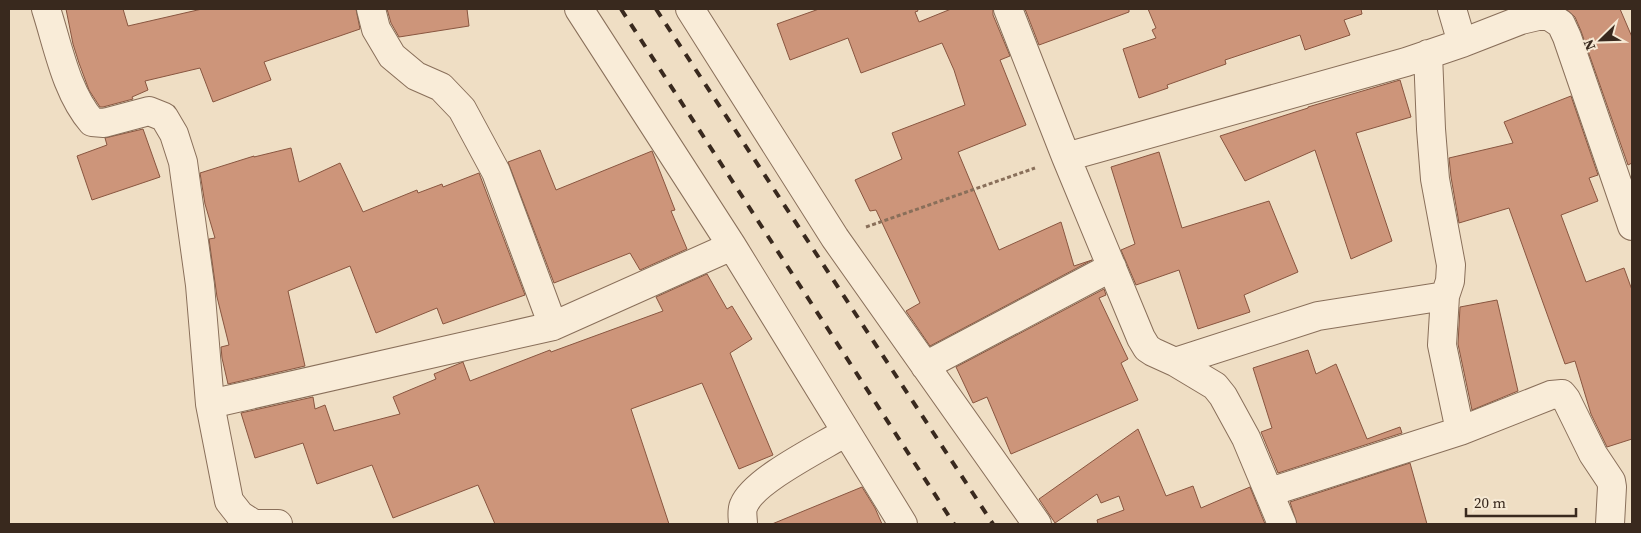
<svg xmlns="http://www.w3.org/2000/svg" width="1641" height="533" viewBox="0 0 1641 533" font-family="'Source Serif 4',serif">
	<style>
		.building { fill: #cd957a; stroke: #895640 }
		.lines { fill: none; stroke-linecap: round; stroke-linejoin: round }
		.minor-casing { stroke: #896f5a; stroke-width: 30 }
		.path { stroke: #896f5a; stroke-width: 3; stroke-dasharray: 4 2.5; stroke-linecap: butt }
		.minor { stroke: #f9ecd8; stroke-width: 28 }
		.rail { stroke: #39291e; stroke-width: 4; stroke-dasharray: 9 9; stroke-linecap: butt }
	</style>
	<rect width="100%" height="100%" fill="#efdec4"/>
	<path class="building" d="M 66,9 L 123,9 L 128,26 L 202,9 L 356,9 L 360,29 L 264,62 L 271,80 L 213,102 L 200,68 L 145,81 L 148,90 L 132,97 L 133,99 L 103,107 L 100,107 L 89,90 L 79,63 L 73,44 Z
		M 387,9 L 467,9 L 469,26 L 399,37 L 391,23 Z
		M 819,9 L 917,9 L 918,11 L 915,12 L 919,22 L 951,9 L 993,9 L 993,15 L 1010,56 L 1000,60 L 1026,125 L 958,152 L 999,250 L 1061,222 L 1074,266 L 1092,260 L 930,346 L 906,311 L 920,303 L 876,210 L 870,211 L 855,180 L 902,159 L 892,133 L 965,105 L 954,70 L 942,43 L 861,73 L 848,38 L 790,60 L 777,24 Z
		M 1025,9 L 1129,9 L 1129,12 L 1039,45 Z
		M 1148,9 L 1361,9 L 1362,14 L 1344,20 L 1350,35 L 1305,50 L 1300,35 L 1225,60 L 1226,64 L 1167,85 L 1168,88 L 1139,98 L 1123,49 L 1156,38 L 1152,30 L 1156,28 Z
		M 1566,9 L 1620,9 L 1632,37 L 1632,163 L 1628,165 L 1581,31 L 1575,17 Z
		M 1400,80 L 1411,117 L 1356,133 L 1392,241 L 1351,259 L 1315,150 L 1245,181 L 1220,136 L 1308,108 L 1308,107 Z
		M 1571,96 L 1598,175 L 1589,178 L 1598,201 L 1561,215 L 1586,282 L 1624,268 L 1632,290 L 1632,439 L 1607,447 L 1591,414 L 1575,361 L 1565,364 L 1509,208 L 1459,223 L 1451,177 L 1449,158 L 1513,143 L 1504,122 Z
		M 143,129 L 160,177 L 92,200 L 77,156 L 107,145 L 105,138 Z
		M 291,148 L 299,182 L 340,163 L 363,212 L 417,190 L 418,193 L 442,184 L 443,187 L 479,173 L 525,295 L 443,324 L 437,308 L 376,333 L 350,266 L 288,291 L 305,366 L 228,384 L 222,358 L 221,347 L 229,345 L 217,297 L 209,239 L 215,238 L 205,204 L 200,173 L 254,156 L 254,157 Z
		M 540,150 L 556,190 L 652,151 L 675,210 L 671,211 L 687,249 L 640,270 L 630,253 L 554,283 L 508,162 Z
		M 1159,152 L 1182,228 L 1269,201 L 1298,272 L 1244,295 L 1250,312 L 1198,329 L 1179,270 L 1136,285 L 1121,250 L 1135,244 L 1111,167 Z
		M 707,274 L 727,309 L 732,306 L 752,339 L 730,353 L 773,455 L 739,469 L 702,383 L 631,409 L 669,524 L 495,524 L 478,485 L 393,518 L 372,465 L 317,484 L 303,443 L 255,458 L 241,413 L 313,397 L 315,409 L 325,405 L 334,431 L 400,414 L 393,397 L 436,379 L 434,374 L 463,362 L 470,381 L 550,350 L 551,352 L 663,311 L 656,297 Z
		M 1104,289 L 1106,295 L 1099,298 L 1128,359 L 1121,363 L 1138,400 L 1011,454 L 987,397 L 973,403 L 956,367 Z
		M 1497,300 L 1518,391 L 1472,410 L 1458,344 L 1460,307 Z
		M 1308,350 L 1316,374 L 1336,364 L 1367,439 L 1400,427 L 1402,433 L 1278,473 L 1261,432 L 1272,428 L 1253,368 Z
		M 1138,429 L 1166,496 L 1193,486 L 1201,508 L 1250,487 L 1265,524 L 1098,524 L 1097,520 L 1124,510 L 1119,496 L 1101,503 L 1097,494 L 1055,523 L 1039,499 Z
		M 1410,463 L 1427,524 L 1297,524 L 1290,502 Z
		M 862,487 L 875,508 L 882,524 L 772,524 Z"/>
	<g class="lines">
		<defs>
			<path id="minor" d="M 46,9 C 58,46 66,92 92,122 L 104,123 L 149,111 L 164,117 L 174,134 L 183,162 L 200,285 L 210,404 L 229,501 L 240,515 L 254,524 L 278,524
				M 371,9 L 376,29 L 392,56 L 416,76 L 441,87 L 462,109 L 496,172 L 553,326
				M 579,9 L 732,246 L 903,524
				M 690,9 L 835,238 L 1037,524
				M 1008,9 L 1066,157 L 1141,338 L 1147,348 L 1153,352 L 1175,362 L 1215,386 L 1223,396 L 1246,438 L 1282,524
				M 1452,9 L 1462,43
				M 1066,157 L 1406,62 L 1462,43 L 1521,20 L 1538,16 L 1549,16 L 1561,24 L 1567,37 L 1632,226
				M 1175,362 L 1318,316 L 1445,296 L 1450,281 L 1451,265 L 1435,179 L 1431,129 L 1428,54
				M 925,366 L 1112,267
				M 210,404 L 553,326 L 732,246
				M 1460,431 L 1551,395 L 1562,394 L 1566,399 L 1593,454 L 1611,481 L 1612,487 L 1610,524
				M 1270,492 L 1460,431 L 1442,345 L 1445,296
				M 743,524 C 743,519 741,510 744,505 C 754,480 822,447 846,432"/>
		</defs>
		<use href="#minor" class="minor-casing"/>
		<path class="path" d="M 866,227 L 1035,168"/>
		<use href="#minor" class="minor"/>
		<path class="rail" d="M 621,9 L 954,524
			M 656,9 L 993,524"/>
	</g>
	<rect width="1641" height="533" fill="none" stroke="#39291e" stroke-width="20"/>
	<g transform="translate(1601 40) rotate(247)" stroke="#f6e9d4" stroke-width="4" paint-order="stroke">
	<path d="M0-4L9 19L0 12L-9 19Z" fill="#39291e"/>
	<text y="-8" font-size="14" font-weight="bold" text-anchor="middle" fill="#39291e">N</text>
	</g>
	<path d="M1466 508v8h110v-8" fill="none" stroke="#39291e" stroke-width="2.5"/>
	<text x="1474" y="508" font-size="15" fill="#39291e" stroke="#f6e9d4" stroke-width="4" paint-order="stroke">20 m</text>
</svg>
